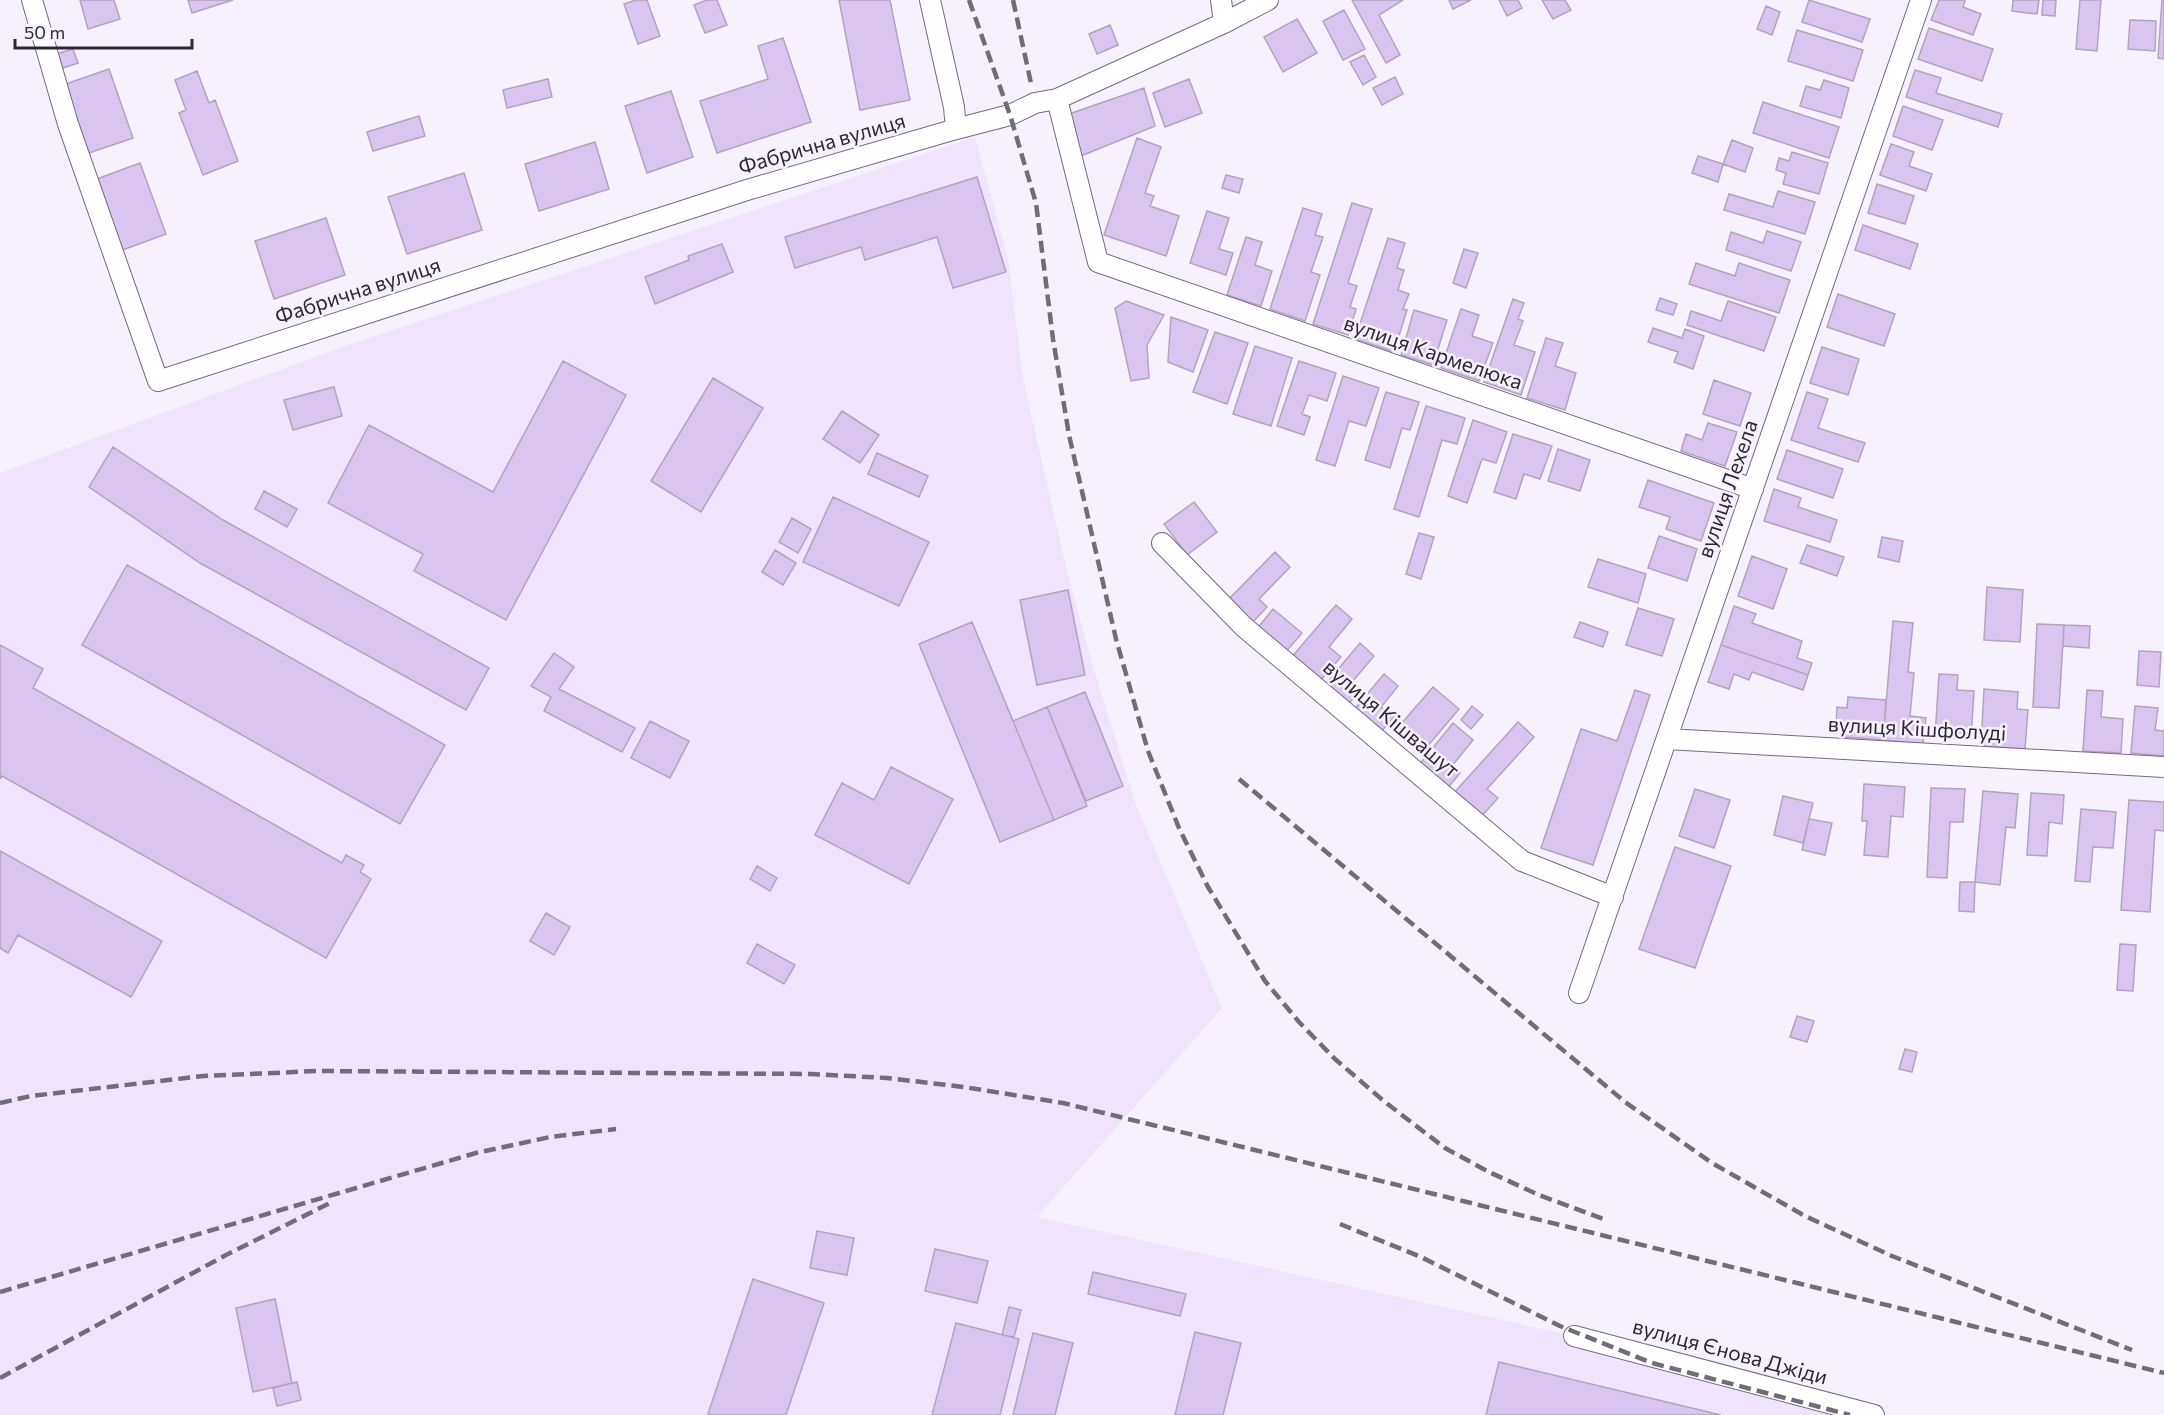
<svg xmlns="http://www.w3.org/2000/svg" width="2164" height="1415" viewBox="0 0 2164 1415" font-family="Commissioner,sans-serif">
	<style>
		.built { fill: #efe4fb }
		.building { fill: #dac5f0; stroke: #b2a3c1; stroke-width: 1.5 }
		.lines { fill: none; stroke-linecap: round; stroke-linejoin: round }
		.street-casing { stroke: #766984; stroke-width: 22 }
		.street { stroke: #fff; stroke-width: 20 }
		.rail { stroke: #726c78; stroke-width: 4.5; stroke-dasharray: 12 6; stroke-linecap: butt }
		.labels { text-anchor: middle; stroke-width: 5; stroke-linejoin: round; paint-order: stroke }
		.street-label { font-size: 21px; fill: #2e2834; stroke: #f7f1fd }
	</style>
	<rect width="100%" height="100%" fill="#f7f1fd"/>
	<path class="built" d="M 975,137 L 1008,259 L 1023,379 L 1066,567 L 1091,660 L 1135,802 L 1222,1008 L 1037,1217 L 1574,1336 L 1874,1415 L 0,1415 L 0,473 L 345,346 Z"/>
	<path class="building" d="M 80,0 L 114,0 L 120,19 L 88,29 Z
		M 188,0 L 233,0 L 192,13 Z
		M 636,0 L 647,0 L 660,36 L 638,44 L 624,4 Z
		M 707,0 L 717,0 L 727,25 L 705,33 L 694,5 Z
		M 839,0 L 890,0 L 910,100 L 860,110 Z
		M 1352,0 L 1403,0 L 1379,15 L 1400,55 L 1386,63 Z
		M 1449,0 L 1471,0 L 1453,9 Z
		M 1499,0 L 1518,0 L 1522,8 L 1507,16 Z
		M 1542,0 L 1565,0 L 1571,10 L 1553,19 Z
		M 1809,0 L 1870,19 L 1862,42 L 1802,22 Z
		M 1939,0 L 1963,0 L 1965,1 L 1963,7 L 1981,14 L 1973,35 L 1931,20 Z
		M 2013,0 L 2039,0 L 2037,14 L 2012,11 Z
		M 2043,0 L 2056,0 L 2055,16 L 2042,15 Z
		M 2080,0 L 2101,0 L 2097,51 L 2076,49 Z
		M 2162,0 L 2164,0 L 2164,59 L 2158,58 Z
		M 1766,6 L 1780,12 L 1772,35 L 1757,29 Z
		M 1344,10 L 1365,49 L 1343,60 L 1323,21 Z
		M 1297,19 L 1317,53 L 1283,72 L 1264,37 Z
		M 2130,20 L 2156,21 L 2155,51 L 2128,49 Z
		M 1110,25 L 1118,45 L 1097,54 L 1089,34 Z
		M 1929,28 L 1993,49 L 1982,81 L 1918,59 Z
		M 1797,30 L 1863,50 L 1853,81 L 1788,61 Z
		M 783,38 L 811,122 L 717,153 L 700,101 L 768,79 L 758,46 Z
		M 73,49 L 78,63 L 60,69 L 56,54 Z
		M 1364,55 L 1376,77 L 1363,85 L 1350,62 Z
		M 109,69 L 133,138 L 86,154 L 63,85 Z
		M 1915,70 L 1941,78 L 1936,93 L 2002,114 L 1998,127 L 1906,97 Z
		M 197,71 L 209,103 L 215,100 L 238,161 L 203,175 L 179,113 L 186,110 L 175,80 Z
		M 1395,77 L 1403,94 L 1382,105 L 1373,88 Z
		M 548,79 L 552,97 L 507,108 L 503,90 Z
		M 1189,79 L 1202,113 L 1165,127 L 1153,93 Z
		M 1824,80 L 1849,88 L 1841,118 L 1800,106 L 1806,86 L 1820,90 Z
		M 1144,88 L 1155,126 L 1081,156 L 1069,114 Z
		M 671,91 L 693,157 L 647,173 L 625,106 Z
		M 1763,102 L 1839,127 L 1829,158 L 1753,133 Z
		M 1903,106 L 1943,120 L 1932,150 L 1893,136 Z
		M 419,116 L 425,136 L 373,151 L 367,132 Z
		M 1137,138 L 1161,147 L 1145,193 L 1154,196 L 1150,206 L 1179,216 L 1166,256 L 1104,235 Z
		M 1732,140 L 1753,148 L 1745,172 L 1723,164 Z
		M 595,142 L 609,189 L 539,211 L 525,164 Z
		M 1891,144 L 1914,152 L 1909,166 L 1932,174 L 1926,191 L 1880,175 Z
		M 1792,152 L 1828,163 L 1819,194 L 1783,184 L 1786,173 L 1776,170 L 1779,158 L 1789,161 Z
		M 1698,156 L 1723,164 L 1718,182 L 1692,173 Z
		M 140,163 L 166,234 L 120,251 L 94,180 Z
		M 464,173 L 482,230 L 407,254 L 388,197 Z
		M 1226,175 L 1243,179 L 1239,193 L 1222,188 Z
		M 977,177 L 1006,272 L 953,288 L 937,237 L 865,260 L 861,247 L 795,268 L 785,237 Z
		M 1877,184 L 1914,196 L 1905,224 L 1868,213 Z
		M 1778,191 L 1815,202 L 1805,234 L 1724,210 L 1729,194 L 1773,207 Z
		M 1352,203 L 1372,209 L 1348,283 L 1357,286 L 1350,307 L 1356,309 L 1348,335 L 1313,324 Z
		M 1303,208 L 1322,214 L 1315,235 L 1323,237 L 1311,272 L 1320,275 L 1305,321 L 1270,309 Z
		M 1207,211 L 1229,218 L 1219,249 L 1233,253 L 1226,275 L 1190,263 Z
		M 326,218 L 345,275 L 274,299 L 255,241 Z
		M 1863,225 L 1918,244 L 1910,269 L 1855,250 Z
		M 1767,231 L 1801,242 L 1791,271 L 1726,250 L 1731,232 L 1763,243 Z
		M 1246,237 L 1262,242 L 1255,265 L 1272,271 L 1261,306 L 1227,295 Z
		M 1388,238 L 1405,243 L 1397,268 L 1404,270 L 1398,290 L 1409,294 L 1403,309 L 1407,310 L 1394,352 L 1355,339 Z
		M 722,244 L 733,272 L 655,304 L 645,277 L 689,260 L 688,256 Z
		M 1464,249 L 1478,253 L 1466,288 L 1453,283 Z
		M 1696,263 L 1735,276 L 1739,263 L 1790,280 L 1779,313 L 1689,284 Z
		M 1838,294 L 1895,314 L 1884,346 L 1827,327 Z
		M 1660,298 L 1677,304 L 1673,315 L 1656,310 Z
		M 1513,299 L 1524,303 L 1518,319 L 1523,321 L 1514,345 L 1535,352 L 1521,395 L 1484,382 Z
		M 1126,301 L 1164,315 L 1147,345 L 1149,378 L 1131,381 L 1115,308 Z
		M 1728,301 L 1776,317 L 1764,351 L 1687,325 L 1691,311 L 1721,321 Z
		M 1461,309 L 1479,315 L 1472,336 L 1493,343 L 1479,381 L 1441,368 Z
		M 1414,310 L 1447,320 L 1433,365 L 1401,355 Z
		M 1171,317 L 1208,330 L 1193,372 L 1168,362 Z
		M 1653,328 L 1682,338 L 1685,329 L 1704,336 L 1693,369 L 1674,362 L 1678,352 L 1648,342 Z
		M 1215,332 L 1248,343 L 1227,404 L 1193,392 Z
		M 1546,338 L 1563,343 L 1555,366 L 1576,373 L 1565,410 L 1527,398 Z
		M 1255,346 L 1292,358 L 1271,426 L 1233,414 Z
		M 1822,347 L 1859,359 L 1848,395 L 1810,383 Z
		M 563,361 L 626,395 L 506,620 L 414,571 L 423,554 L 328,503 L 369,425 L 493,492 Z
		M 1299,361 L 1336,373 L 1327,401 L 1309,395 L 1302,414 L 1310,417 L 1304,435 L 1277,426 Z
		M 1343,376 L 1379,388 L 1366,426 L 1349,421 L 1335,466 L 1316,460 Z
		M 713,378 L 763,408 L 701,512 L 651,481 Z
		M 1714,380 L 1751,393 L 1740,426 L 1703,414 Z
		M 334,387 L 342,416 L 293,430 L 284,400 Z
		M 1386,392 L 1419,402 L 1410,430 L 1402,428 L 1390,468 L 1365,460 Z
		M 1807,392 L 1828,399 L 1818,428 L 1865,443 L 1858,462 L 1791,440 Z
		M 1426,406 L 1465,418 L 1457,444 L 1442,440 L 1419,517 L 1394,509 Z
		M 842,411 L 879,435 L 860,463 L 823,439 Z
		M 1473,420 L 1507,432 L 1496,463 L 1482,459 L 1467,503 L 1448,496 Z
		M 1708,423 L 1737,432 L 1725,466 L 1681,451 L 1686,434 L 1702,440 Z
		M 1513,434 L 1552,446 L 1540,479 L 1524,474 L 1516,499 L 1494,492 Z
		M 113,447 L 223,520 L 489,668 L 466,710 L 200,563 L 89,487 Z
		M 1558,449 L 1590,460 L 1580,491 L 1548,481 Z
		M 1787,450 L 1843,469 L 1833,498 L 1777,479 Z
		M 877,453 L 928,476 L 919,497 L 868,474 Z
		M 1648,480 L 1714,503 L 1701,541 L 1666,529 L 1670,517 L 1639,507 Z
		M 1774,489 L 1801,498 L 1798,507 L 1837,520 L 1830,542 L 1764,521 Z
		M 264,491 L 297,509 L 287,527 L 255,509 Z
		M 833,497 L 929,542 L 899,606 L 803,562 Z
		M 1194,502 L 1217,532 L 1187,555 L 1164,524 Z
		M 792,518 L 811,529 L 798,553 L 779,542 Z
		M 1419,533 L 1434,537 L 1421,579 L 1406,574 Z
		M 1659,536 L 1697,549 L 1687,581 L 1648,568 Z
		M 1882,537 L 1903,541 L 1899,562 L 1878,557 Z
		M 1807,545 L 1844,557 L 1837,576 L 1800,563 Z
		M 775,550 L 796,563 L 783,585 L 762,572 Z
		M 1275,552 L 1290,567 L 1259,599 L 1267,607 L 1251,624 L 1227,601 Z
		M 1752,556 L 1787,569 L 1773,609 L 1738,596 Z
		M 1598,559 L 1646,574 L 1638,603 L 1588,587 Z
		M 127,565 L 445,745 L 400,824 L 82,645 Z
		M 1987,587 L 2023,590 L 2020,642 L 1984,640 Z
		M 1068,590 L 1085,675 L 1037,685 L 1020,600 Z
		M 1336,605 L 1352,619 L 1329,647 L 1341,657 L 1319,682 L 1291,658 Z
		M 1734,606 L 1756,614 L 1752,623 L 1802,641 L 1797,658 L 1812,663 L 1808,675 L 1721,645 Z
		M 1638,608 L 1674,619 L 1662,656 L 1626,645 Z
		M 1273,609 L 1302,633 L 1284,654 L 1256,630 Z
		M 1893,621 L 1913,623 L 1908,672 L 1914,673 L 1910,716 L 1926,718 L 1923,744 L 1883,740 Z
		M 972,622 L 1054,820 L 1000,842 L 919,644 Z
		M 1580,622 L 1608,632 L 1603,647 L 1574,637 Z
		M 2037,624 L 2064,625 L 2059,708 L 2033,707 Z
		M 2064,625 L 2090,626 L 2089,648 L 2063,646 Z
		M 1360,643 L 1374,656 L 1352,682 L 1361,689 L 1347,706 L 1324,686 Z
		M 0,645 L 43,669 L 33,688 L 342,863 L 346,855 L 364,865 L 360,872 L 371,879 L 326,958 L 2,776 L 0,779 Z
		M 1721,645 L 1808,675 L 1803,690 L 1752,672 L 1749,680 L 1734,674 L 1729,689 L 1708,682 Z
		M 2139,651 L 2161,652 L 2159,687 L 2137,685 Z
		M 554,653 L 574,667 L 559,689 L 635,728 L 622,752 L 544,711 L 551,697 L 531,686 Z
		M 1384,674 L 1398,686 L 1381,707 L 1394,717 L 1379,734 L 1353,711 Z
		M 1939,674 L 1958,675 L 1957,690 L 1974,691 L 1971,739 L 1935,737 Z
		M 1433,687 L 1459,709 L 1421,754 L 1395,731 Z
		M 1984,689 L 2018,692 L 2017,709 L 2028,710 L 2025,749 L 1981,746 Z
		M 1635,690 L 1650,695 L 1593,865 L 1541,848 L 1581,729 L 1617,741 Z
		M 2087,690 L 2103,691 L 2101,717 L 2123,719 L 2121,753 L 2083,751 Z
		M 1085,692 L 1123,786 L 1086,801 L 1047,707 Z
		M 1848,697 L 1886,700 L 1883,740 L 1844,737 L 1845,724 L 1836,723 L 1837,707 L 1847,708 Z
		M 1472,706 L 1483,715 L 1471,729 L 1461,720 Z
		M 2135,706 L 2158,708 L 2155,730 L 2164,731 L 2164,756 L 2131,753 Z
		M 1047,707 L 1087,806 L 1054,820 L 1013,721 Z
		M 650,721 L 689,741 L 670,778 L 631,758 Z
		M 1518,722 L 1534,737 L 1487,789 L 1498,798 L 1479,819 L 1452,795 Z
		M 1453,723 L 1473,740 L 1452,766 L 1460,773 L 1446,790 L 1418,766 Z
		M 891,767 L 953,799 L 909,884 L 815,835 L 842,783 L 874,800 Z
		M 1864,784 L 1905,787 L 1903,817 L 1891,816 L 1888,857 L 1864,855 L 1867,821 L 1862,821 Z
		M 1931,788 L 1965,789 L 1963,822 L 1950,822 L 1947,878 L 1927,877 Z
		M 1695,789 L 1730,800 L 1714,848 L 1679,836 Z
		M 1983,791 L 2018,794 L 2015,828 L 2006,827 L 2000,885 L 1975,882 Z
		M 2031,793 L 2064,795 L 2062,824 L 2049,822 L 2047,856 L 2027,855 Z
		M 1783,796 L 1813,803 L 1803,843 L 1774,835 Z
		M 2129,800 L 2164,802 L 2164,831 L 2155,830 L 2150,912 L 2121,910 Z
		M 2081,809 L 2116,812 L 2113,848 L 2093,847 L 2090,882 L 2075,881 Z
		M 1809,819 L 1832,823 L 1825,855 L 1802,850 Z
		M 1675,847 L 1731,866 L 1695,968 L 1639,949 Z
		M 0,851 L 162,941 L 131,997 L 18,935 L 8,953 L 0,948 Z
		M 757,866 L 777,878 L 770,891 L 750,879 Z
		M 1960,882 L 1975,882 L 1974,912 L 1959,911 Z
		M 546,913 L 570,927 L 554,955 L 530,941 Z
		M 757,944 L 795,965 L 784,984 L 747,963 Z
		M 2120,944 L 2136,945 L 2133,991 L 2117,990 Z
		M 1797,1016 L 1814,1021 L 1807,1042 L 1790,1037 Z
		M 1905,1049 L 1917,1052 L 1912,1072 L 1899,1069 Z
		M 817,1231 L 854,1238 L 847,1275 L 810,1268 Z
		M 935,1249 L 988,1261 L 977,1303 L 925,1291 Z
		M 1093,1272 L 1186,1294 L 1180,1316 L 1088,1294 Z
		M 753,1279 L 824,1303 L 786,1415 L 712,1415 L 708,1414 Z
		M 275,1299 L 292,1383 L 253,1392 L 236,1308 Z
		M 1009,1307 L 1021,1310 L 1014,1337 L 1002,1335 Z
		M 956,1323 L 1019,1339 L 1000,1415 L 932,1415 Z
		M 1195,1332 L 1241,1343 L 1223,1415 L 1175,1415 Z
		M 1033,1333 L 1073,1343 L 1055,1415 L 1013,1415 Z
		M 1499,1362 L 1721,1415 L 1486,1415 Z
		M 297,1382 L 301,1400 L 277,1406 L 273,1388 Z"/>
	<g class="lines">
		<defs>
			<path id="street" d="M 32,0 L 68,124 L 158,381 L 747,190 L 956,129 L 1010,115 L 1035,103 L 1057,99 L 1224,23 L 1268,0
				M 930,0 L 954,107 L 956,129
				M 1221,0 L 1224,23
				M 1057,99 L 1098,262 L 1753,489
				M 1162,543 L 1244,627 L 1522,861 L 1613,897
				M 1667,739 L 2164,767
				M 1579,993 L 1921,0
				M 1574,1336 L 1874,1415"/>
		</defs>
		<use href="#street" class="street-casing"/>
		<use href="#street" class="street"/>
		<path class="rail" d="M 969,0 L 1010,115 L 1036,203 L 1053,339 L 1069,435 L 1116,639 L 1148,751 L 1179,828 L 1208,887 L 1265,981 L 1299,1022 L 1335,1059 L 1385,1102 L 1445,1148 L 1489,1172 L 1539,1195 L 1606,1220
			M 1013,0 L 1032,88
			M 1239,779 L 1625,1102 L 1712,1163 L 1805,1216 L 1892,1256 L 2132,1350
			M 0,1103 L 31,1096 L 203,1076 L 318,1071 L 811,1074 L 887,1078 L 964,1087 L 1063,1103 L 2164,1373
			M 1340,1224 L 1421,1257 L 1560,1326 L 1652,1363 L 1850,1415
			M 0,1292 L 476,1153 L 550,1137 L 616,1129
			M 0,1378 L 226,1255 L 330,1203"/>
	</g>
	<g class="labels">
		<g class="street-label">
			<text transform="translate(822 144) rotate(-16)" y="7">Фабрична вулиця</text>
			<text transform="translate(358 291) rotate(-18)" y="7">Фабрична вулиця</text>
			<text transform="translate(1433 353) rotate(19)" y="7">вулиця Кармелюка</text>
			<text transform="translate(1728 489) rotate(-71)" y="7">вулиця Лехела</text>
			<text transform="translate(1391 719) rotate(40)" y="7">вулиця Кішвашут</text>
			<text transform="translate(1917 729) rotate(3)" y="7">вулиця Кішфолуді</text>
			<text transform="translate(1730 1352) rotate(15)" y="7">вулиця Єнова Джіди</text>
		</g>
	</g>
	<path d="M15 39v9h177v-9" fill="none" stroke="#2e2834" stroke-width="3"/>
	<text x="24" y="39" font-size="18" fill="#2e2834" stroke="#f7f1fd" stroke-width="4.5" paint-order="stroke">50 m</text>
</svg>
